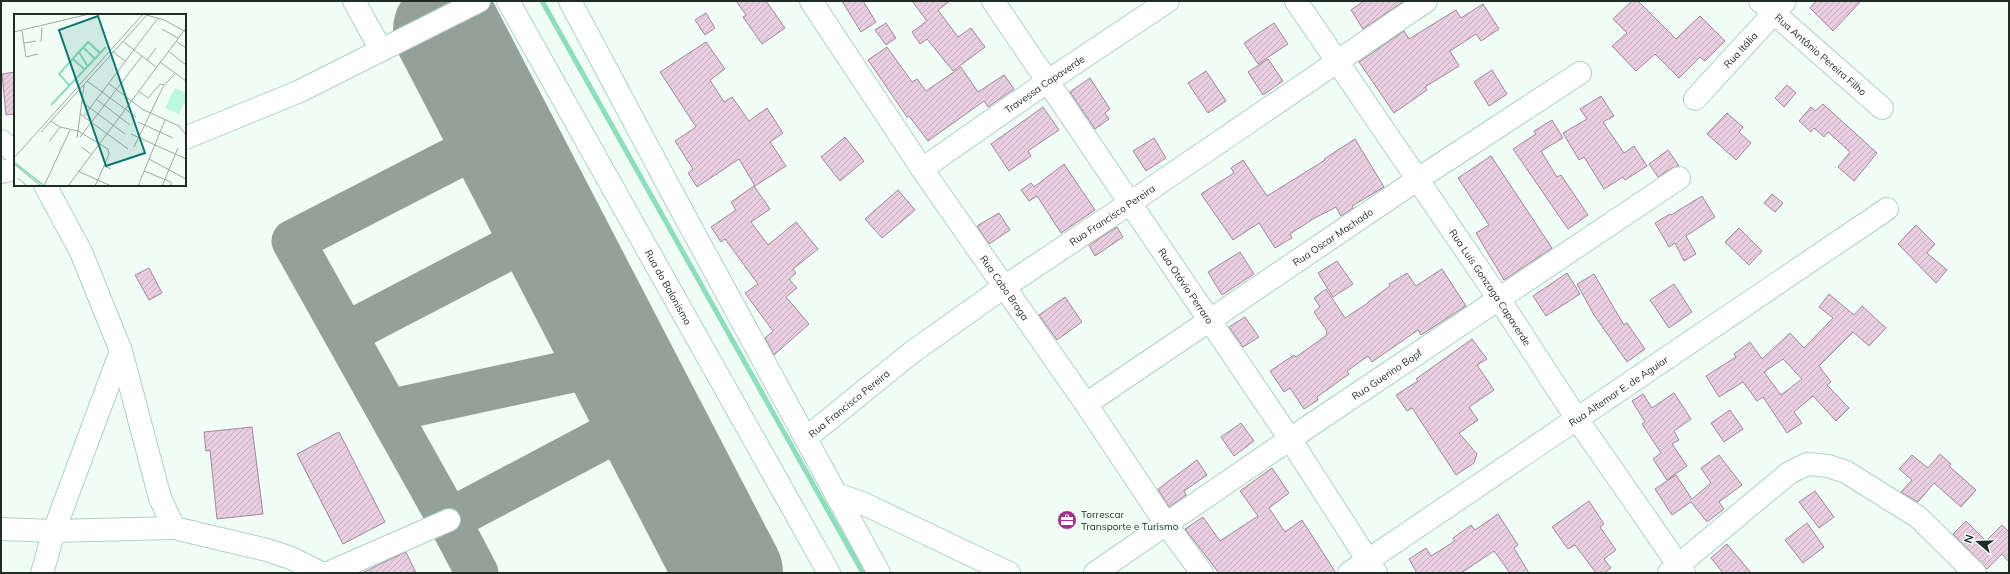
<svg xmlns="http://www.w3.org/2000/svg" width="2010" height="574" viewBox="0 0 2010 574" font-family="Mulish,sans-serif">
	<style>
		.lines { fill: none; stroke-linecap: round; stroke-linejoin: round }
		.stream { stroke: #8eddbb; stroke-width: 5 }
		.taxiway { stroke: #94a09a; stroke-width: 43 }
		.runway { stroke: #94a09a; stroke-width: 108 }
		.building { fill: url(#building-hatch); stroke: #a18799; fill-rule: evenodd }
		.minor-casing { stroke: #b0d0c1; stroke-width: 24 }
		.minor { stroke: #fff; stroke-width: 22 }
		.labels { text-anchor: middle; stroke-width: 3.5; stroke-linejoin: round; paint-order: stroke }
		.street-label { font-size: 10px; fill: #1f2b25; stroke: #f1fef8 }
		.poi-label { font-size: 10px; fill: #1f2b25; stroke: #f1fef8; text-anchor: start }
		.inset-river { fill: none; stroke: #8eddbb; stroke-width: 2 }
		.inset-road { fill: none; stroke: #9daaa4; stroke-width: 1 }
		.view { fill: #0f766e; fill-opacity: 0.15; stroke: #0f766e; stroke-width: 2 }
		.inset-edge { fill: none; stroke: #1f2b25; stroke-width: 2 }
	</style>
	<defs>
		<pattern id="building-hatch" width="6" height="6" patternUnits="userSpaceOnUse"><rect width="6" height="6" fill="#e9cde0"/><path d="M-1 1l2-2M0 6l6-6M5 7l2-2" fill="none" stroke="#c7b0c0"/></pattern>
	</defs>
	<rect width="100%" height="100%" fill="#f1fef8"/>
	<g class="lines">
		<path class="stream" d="M 542,1 L 863,573"/>
		<path class="taxiway" d="M 345,334 L 550,227
			M 388,411 L 619,361
			M 449,520 L 647,415
			M 477,573 L 449,520 L 293,241 L 501,134"/>
		<path class="runway" d="M 447,30 L 729,573"/>
	</g>
	<path class="building" d="M 736,1 L 766,1 L 785,28 L 762,44 L 743,17 L 746,15 Z
		M 842,1 L 863,1 L 876,22 L 861,32 Z
		M 912,1 L 950,1 L 938,10 L 958,37 L 971,28 L 985,47 L 953,71 L 927,39 L 920,44 L 912,32 L 927,21 Z
		M 1364,1 L 1404,1 L 1363,29 L 1351,10 Z
		M 1632,1 L 1638,1 L 1676,39 L 1700,16 L 1725,41 L 1705,61 L 1700,57 L 1679,78 L 1655,54 L 1636,71 L 1612,46 L 1627,33 L 1613,19 Z
		M 1816,1 L 1861,1 L 1833,31 L 1810,8 Z
		M 1483,4 L 1499,29 L 1481,41 L 1476,34 L 1450,51 L 1459,66 L 1425,87 L 1427,90 L 1394,113 L 1359,62 L 1404,31 L 1409,39 L 1456,10 L 1461,18 Z
		M 706,13 L 715,28 L 705,35 L 695,20 Z
		M 886,23 L 896,38 L 886,45 L 875,30 Z
		M 1274,23 L 1288,44 L 1258,64 L 1244,43 Z
		M 706,42 L 725,69 L 710,80 L 724,102 L 732,97 L 749,121 L 767,108 L 783,133 L 770,142 L 786,166 L 755,186 L 739,159 L 697,187 L 688,173 L 693,169 L 675,141 L 696,127 L 660,72 Z
		M 887,47 L 912,82 L 917,79 L 926,91 L 961,67 L 978,92 L 1004,75 L 1014,89 L 988,107 L 984,101 L 928,141 L 909,116 L 907,117 L 868,60 Z
		M 1268,59 L 1283,81 L 1263,95 L 1248,72 Z
		M 1492,70 L 1507,94 L 1489,106 L 1474,82 Z
		M 1206,71 L 1226,101 L 1208,113 L 1188,83 Z
		M 15,72 L 15,114 L 6,115 L 2,74 Z
		M 1090,78 L 1110,109 L 1105,113 L 1109,119 L 1095,129 L 1070,92 Z
		M 1787,85 L 1796,93 L 1784,107 L 1775,98 Z
		M 1601,96 L 1614,116 L 1603,122 L 1624,153 L 1634,146 L 1647,166 L 1625,180 L 1623,177 L 1604,189 L 1584,157 L 1579,160 L 1563,133 L 1587,119 L 1580,109 Z
		M 1823,104 L 1877,153 L 1854,181 L 1838,167 L 1850,152 L 1828,132 L 1824,137 L 1814,128 L 1811,132 L 1799,121 L 1811,107 L 1815,111 Z
		M 1043,107 L 1059,130 L 1028,151 L 1031,156 L 1009,171 L 991,144 Z
		M 1727,113 L 1743,127 L 1739,132 L 1751,143 L 1736,160 L 1707,134 Z
		M 1552,120 L 1563,138 L 1541,151 L 1557,177 L 1561,175 L 1588,215 L 1568,229 L 1513,149 L 1536,134 L 1534,131 Z
		M 845,137 L 864,161 L 840,181 L 821,157 Z
		M 1154,138 L 1166,158 L 1146,171 L 1133,151 Z
		M 1355,139 L 1384,187 L 1352,206 L 1353,208 L 1341,216 L 1336,207 L 1313,219 L 1290,234 L 1292,238 L 1275,248 L 1259,223 L 1233,240 L 1201,194 L 1234,173 L 1231,168 L 1243,160 L 1267,196 L 1325,160 L 1324,159 Z
		M 1668,150 L 1679,166 L 1672,168 L 1658,177 L 1649,164 Z
		M 1491,156 L 1552,248 L 1504,280 L 1476,233 L 1489,225 L 1458,178 Z
		M 1064,164 L 1095,210 L 1061,233 L 1037,196 L 1029,201 L 1021,190 L 1031,183 L 1034,187 Z
		M 754,186 L 770,209 L 751,222 L 768,245 L 796,222 L 818,249 L 793,269 L 796,273 L 789,279 L 797,288 L 786,297 L 809,324 L 774,355 L 765,338 L 773,331 L 745,293 L 758,284 L 725,239 L 721,242 L 711,227 L 736,210 L 731,202 Z
		M 898,190 L 915,210 L 882,238 L 865,219 Z
		M 1772,194 L 1783,203 L 1775,212 L 1764,203 Z
		M 1702,196 L 1715,217 L 1686,236 L 1696,254 L 1684,261 L 1675,243 L 1669,247 L 1655,223 L 1670,214 L 1671,215 Z
		M 999,213 L 1010,230 L 989,244 L 977,226 Z
		M 1916,225 L 1935,244 L 1927,253 L 1947,270 L 1936,283 L 1898,244 Z
		M 1117,227 L 1123,237 L 1095,256 L 1089,245 Z
		M 1739,228 L 1762,251 L 1749,265 L 1725,242 Z
		M 1240,252 L 1254,274 L 1222,295 L 1208,272 Z
		M 1337,261 L 1353,284 L 1333,297 L 1318,273 Z
		M 149,268 L 162,293 L 149,300 L 135,275 Z
		M 1442,269 L 1466,306 L 1421,335 L 1418,330 L 1372,362 L 1368,356 L 1347,371 L 1349,374 L 1317,397 L 1318,400 L 1304,409 L 1290,388 L 1284,392 L 1270,371 L 1294,355 L 1296,357 L 1327,335 L 1326,332 L 1327,331 L 1314,312 L 1320,307 L 1314,298 L 1326,289 L 1345,318 L 1368,303 L 1368,302 L 1390,286 L 1389,284 L 1407,273 L 1416,286 Z
		M 1567,273 L 1580,294 L 1546,316 L 1533,296 Z
		M 1594,274 L 1624,325 L 1627,323 L 1645,349 L 1627,362 L 1594,315 L 1577,284 Z
		M 1674,284 L 1692,312 L 1669,328 L 1650,300 Z
		M 1829,294 L 1854,315 L 1862,306 L 1886,328 L 1869,346 L 1853,332 L 1819,366 L 1831,382 L 1827,385 L 1849,408 L 1836,421 L 1813,396 L 1794,412 L 1802,423 L 1787,433 L 1763,397 L 1757,401 L 1743,382 L 1719,397 L 1706,376 L 1736,357 L 1734,354 L 1750,342 L 1762,359 L 1790,333 L 1804,348 L 1833,318 L 1819,307 ZM 1783,359 L 1802,379 L 1781,395 L 1764,372 Z
		M 1065,297 L 1082,322 L 1057,340 L 1039,315 Z
		M 1245,317 L 1259,337 L 1243,347 L 1229,327 Z
		M 1472,339 L 1487,359 L 1477,365 L 1494,390 L 1469,407 L 1478,420 L 1459,433 L 1477,454 L 1474,463 L 1456,475 L 1412,408 L 1407,411 L 1396,395 L 1418,381 L 1416,379 Z
		M 1674,393 L 1691,419 L 1674,431 L 1679,440 L 1672,444 L 1687,466 L 1667,480 L 1653,459 L 1661,453 L 1642,424 L 1645,422 L 1632,401 L 1643,394 L 1652,408 Z
		M 1730,410 L 1743,429 L 1724,442 L 1711,423 Z
		M 1241,423 L 1254,441 L 1234,456 L 1221,437 Z
		M 252,427 L 263,514 L 217,519 L 210,450 L 206,451 L 204,432 Z
		M 339,432 L 385,522 L 343,544 L 297,454 Z
		M 1940,454 L 1951,464 L 1949,466 L 1976,490 L 1961,507 L 1934,483 L 1918,502 L 1901,492 L 1912,480 L 1899,469 L 1912,455 L 1928,468 Z
		M 1719,455 L 1742,485 L 1719,502 L 1724,509 L 1707,522 L 1691,502 L 1672,515 L 1655,489 L 1676,475 L 1692,499 L 1711,483 L 1701,468 Z
		M 1197,460 L 1207,475 L 1184,491 L 1186,495 L 1169,507 L 1158,489 Z
		M 1272,468 L 1289,493 L 1269,508 L 1285,532 L 1302,520 L 1336,573 L 1219,573 L 1185,529 L 1203,517 L 1220,541 L 1258,516 L 1240,491 Z
		M 1815,491 L 1834,517 L 1819,528 L 1799,502 Z
		M 1589,501 L 1604,524 L 1600,527 L 1616,550 L 1604,559 L 1611,568 L 1604,573 L 1596,573 L 1575,545 L 1568,549 L 1552,527 Z
		M 1498,514 L 1518,545 L 1514,548 L 1529,573 L 1510,573 L 1494,551 L 1461,573 L 1417,573 L 1409,559 L 1426,548 L 1431,556 L 1455,541 L 1453,538 L 1471,525 L 1475,530 Z
		M 1966,521 L 1986,541 L 2002,525 L 2009,532 L 2009,562 L 2002,554 L 1987,569 L 1953,534 Z
		M 1807,523 L 1824,547 L 1803,563 L 1785,540 Z
		M 1727,544 L 1751,573 L 1723,573 L 1711,558 Z
		M 406,552 L 416,573 L 362,573 L 382,563 Z"/>
	<g class="lines">
		<defs>
			<g id="minor">
				<path d="M 354,1 L 381,50"/>
				<path id="s1" d="M 508,1 L 829,573"/>
				<path d="M 570,1 L 676,200 L 879,573"/>
				<path id="s2" d="M 811,1 L 922,169 L 1086,404 L 1166,524 L 1202,573"/>
				<path id="s3" d="M 993,1 L 1290,439 L 1376,573"/>
				<path id="s4" d="M 1296,1 L 1499,299 L 1577,419 L 1684,573"/>
				<path id="s5" d="M 1760,1 L 1882,108"/>
				<path id="s6" d="M 1695,99 L 1785,1"/>
				<path d="M 185,138 L 298,92 L 479,1"/>
				<path d="M 1,141 L 15,152"/>
				<path id="s7" d="M 922,169 L 1048,81 L 1168,1"/>
				<path d="M 1,172 L 15,169"/>
				<path d="M 45,185 L 81,252 L 121,351 L 160,498 L 174,528 L 267,550 L 291,558 L 321,573"/>
				<path id="s8" d="M 1086,404 L 1418,179 L 1580,73"/>
				<path id="s9" d="M 806,438 L 911,353 L 1004,287 L 1130,203 L 1426,1"/>
				<path d="M 836,494 L 862,503 L 1009,573"/>
				<path d="M 1,529 L 54,531 L 174,528"/>
				<path d="M 42,573 L 54,531 L 121,351"/>
				<path d="M 328,573 L 449,520"/>
				<path id="s10" d="M 1095,573 L 1290,439 L 1679,178"/>
				<path id="s11" d="M 1349,573 L 1887,209"/>
				<path d="M 1669,573 L 1789,473 L 1807,464 L 1828,466 L 1846,472 L 1918,517 L 1975,573"/>
			</g>
		</defs>
		<use href="#minor" class="minor-casing"/>
		<use href="#minor" class="minor"/>
	</g>
	<defs>
		<symbol id="office-disc" viewBox="-11 -11 22 22"><circle r="9.5" fill="#a3308b" stroke="#f1fef8"/><path d="M-6-3h4V-5.5h4V-3h4V5H-6ZM-1-4.5V-3h2v-1.5ZM-6 0V1H6V0Z" fill="#fff"/></symbol>
	</defs>
	<g fill-rule="evenodd">
		<use href="#office-disc" x="1056" y="509" width="22" height="22"/>
	</g>
	<g class="labels">
		<g class="street-label">
			<text dy="4" stroke="none"><textPath href="#s6" startOffset="67">Rua Itália</textPath></text>
			<text dy="4" stroke="none"><textPath href="#s5" startOffset="81">Rua Antônio Pereira Filho</textPath></text>
			<text dy="4" stroke="none"><textPath href="#s7" startOffset="149">Travessa Capaverde</textPath></text>
			<text dy="4" stroke="none"><textPath href="#s9" startOffset="379">Rua Francisco Pereira</textPath></text>
			<text dy="4" stroke="none"><textPath href="#s8" startOffset="298">Rua Oscar Machado</textPath></text>
			<text dy="4" stroke="none"><textPath href="#s3" startOffset="344">Rua Otávio Perraro</textPath></text>
			<text dy="4" stroke="none"><textPath href="#s1" startOffset="328">Rua do Balonismo</textPath></text>
			<text dy="4" stroke="none"><textPath href="#s4" startOffset="346">Rua Luís Gonzaga Capaverde</textPath></text>
			<text dy="4" stroke="none"><textPath href="#s2" startOffset="346">Rua Cabo Braga</textPath></text>
			<text dy="4" stroke="none"><textPath href="#s10" startOffset="353">Rua Guerino Bopf</textPath></text>
			<text dy="4" stroke="none"><textPath href="#s11" startOffset="325">Rua Altemar E. de Aguiar</textPath></text>
			<text dy="4" stroke="none"><textPath href="#s9" startOffset="55">Rua Francisco Pereira</textPath></text>
		</g>
		<g class="poi-label">
			<text x="1081" y="518">Torrescar<tspan x="1081" dy="12">Transporte e Turismo</tspan></text>
		</g>
	</g>
	<g transform="translate(14 14)">
		<rect width="172" height="172" fill="#f1fef8"/>
		<path d="M 161,74 L 172,79 L 172,86 L 165,100 L 151,94 Z" fill="#bcf8dd"/>
		<path class="inset-river" d="M 69,33 L 81,45M 65,38 L 74,53M 59,45 L 71,56M 56,72 L 45,60 L 74,28 L 86,39M 37,91 L 92,33M 1,149 L 29,171"/>
		<path class="inset-road" d="M 129,0 L 150,6 L 172,18M 148,15 L 164,24M 8,17 L 12,43 L 24,40M 0,18 L 75,0M 162,27 L 172,34M 27,28 L 28,13M 110,28 L 142,53M 10,29 L 22,27M 98,37 L 111,47M 154,37 L 172,51M 133,46 L 142,34M 146,48 L 172,67M 73,67 L 122,103M 94,69 L 128,95 L 165,112 L 172,121M 124,77 L 134,84 L 146,70 L 150,71M 82,85 L 116,111M 68,88 L 111,120M 66,100 L 114,135M 70,102 L 144,4M 37,107 L 46,113 L 64,117 L 94,135 L 95,140 L 90,152 L 97,155M 124,108 L 159,124M 27,118 L 133,1M 117,120 L 172,145M 66,123 L 128,42M 63,124 L 70,71M 35,128 L 46,113M 67,133 L 77,140M 120,133 L 150,71 L 161,60M 0,144 L 129,0M 135,145 L 172,165M 0,150 L 27,172M 64,157 L 97,172M 130,157 L 157,168 L 157,172M 4,164 L 13,172M 30,172 L 56,116M 54,172 L 172,14M 81,172 L 90,152M 124,172 L 151,106M 148,172 L 164,134"/>
		<path class="view" d="M 84,2 L 131,139 L 92,152 L 45,16 Z"/>
		<rect width="172" height="172" class="inset-edge"/>
	</g>
	<rect width="2010" height="574" fill="none" stroke="#1f2b25" stroke-width="4"/>
	<g transform="translate(1978 542) rotate(289)" stroke="#f1fef8" stroke-width="3" paint-order="stroke">
	<path d="M0-3L7 15L0 10L-7 15Z" fill="#1f2b25"/>
	<text y="-6" font-size="11" font-weight="bold" text-anchor="middle" fill="#1f2b25">N</text>
	</g>
</svg>
